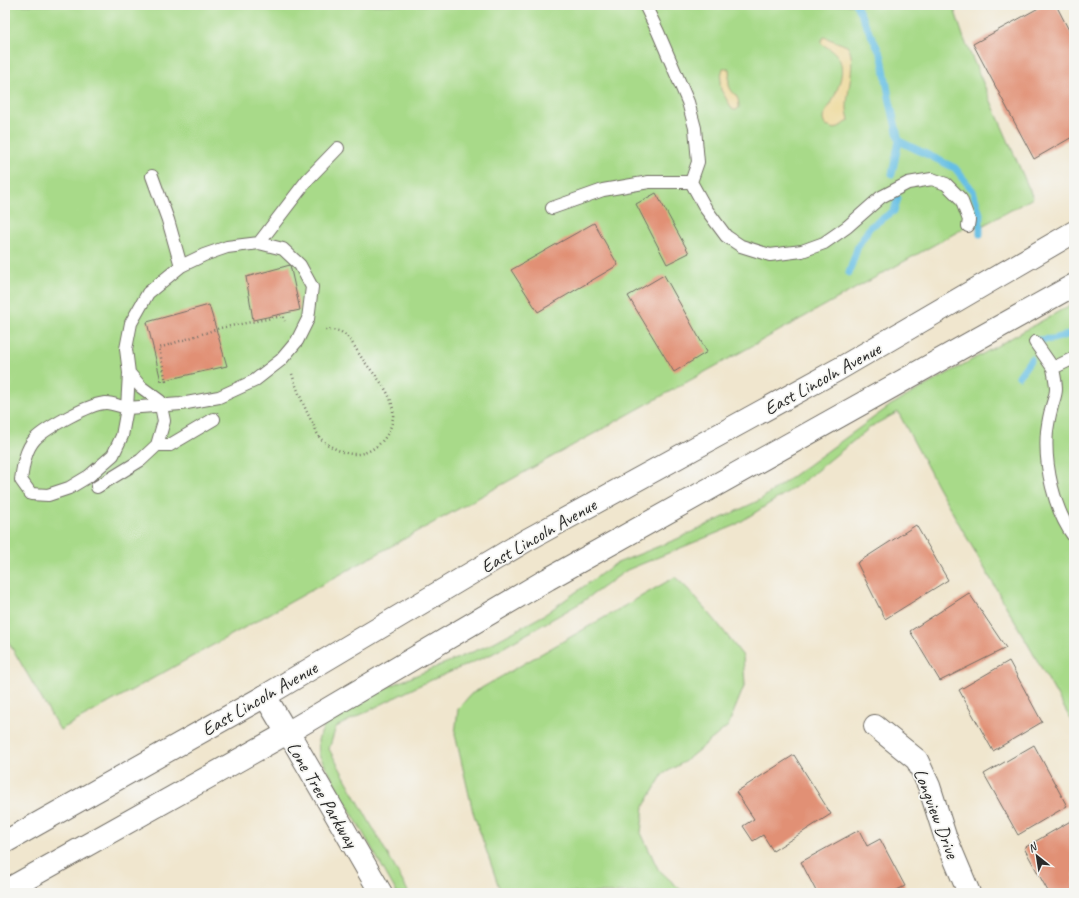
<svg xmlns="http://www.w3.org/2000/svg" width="1079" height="898" viewBox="0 0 1079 898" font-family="Caveat,sans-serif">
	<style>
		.green { fill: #a8da89; stroke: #6a825a }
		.sand { fill: #eeda9e; stroke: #8c8264 }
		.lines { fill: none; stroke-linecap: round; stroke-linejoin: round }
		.stream { stroke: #66bfe4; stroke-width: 7 }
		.building { fill: #e19075 }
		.lane-casing { stroke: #706c64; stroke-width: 14 }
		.street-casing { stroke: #706c64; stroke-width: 24 }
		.secondary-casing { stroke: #706c64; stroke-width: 24 }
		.primary-casing { stroke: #706c64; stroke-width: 24 }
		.path { stroke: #706c64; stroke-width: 2.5; stroke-dasharray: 1 3; stroke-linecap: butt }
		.lane { stroke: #fff; stroke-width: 12 }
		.street { stroke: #fff; stroke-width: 22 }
		.secondary { stroke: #fff; stroke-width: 22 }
		.primary { stroke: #fff; stroke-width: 22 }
		.labels { text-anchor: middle; stroke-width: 3.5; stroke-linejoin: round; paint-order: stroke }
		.street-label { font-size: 19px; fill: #2b2b2b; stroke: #f6f6f2 }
	</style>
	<rect width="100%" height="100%" fill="#f6f6f2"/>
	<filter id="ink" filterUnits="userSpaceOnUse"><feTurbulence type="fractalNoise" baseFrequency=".025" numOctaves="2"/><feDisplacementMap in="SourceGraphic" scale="8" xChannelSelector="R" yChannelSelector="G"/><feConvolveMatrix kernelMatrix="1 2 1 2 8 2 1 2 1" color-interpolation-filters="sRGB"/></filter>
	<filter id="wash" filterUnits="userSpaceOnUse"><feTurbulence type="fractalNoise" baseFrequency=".012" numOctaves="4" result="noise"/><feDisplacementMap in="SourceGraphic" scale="16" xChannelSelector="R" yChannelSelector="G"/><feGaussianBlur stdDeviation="0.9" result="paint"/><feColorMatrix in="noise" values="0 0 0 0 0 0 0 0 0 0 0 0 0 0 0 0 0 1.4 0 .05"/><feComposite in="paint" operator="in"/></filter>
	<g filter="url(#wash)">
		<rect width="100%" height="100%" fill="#f0e6ce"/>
		<path class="green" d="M 5,5 L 953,5 L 964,39 L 1033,198 L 982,226 L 968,226 L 60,730 L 5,636 Z
			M 1074,303 L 1074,725 L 938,487 L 898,412 L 872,426 L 800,484 L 734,526 L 627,570 L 582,602 L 492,654 L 420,685 L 336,727 L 329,749 L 409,893 L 397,893 L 319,755 L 318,740 L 327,719 L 373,693 L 487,646 L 544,615 L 615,564 L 677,539 L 760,500 L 891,405 Z
			M 675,577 L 687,588 L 715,620 L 743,656 L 745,684 L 728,726 L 684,762 L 663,774 L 644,806 L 641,833 L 658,869 L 681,890 L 725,893 L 501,893 L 473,812 L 455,734 L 458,709 L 471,694 Z"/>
		<path class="sand" d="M 824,37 L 847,46 C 858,59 846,93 847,109 C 847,113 849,117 849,121 L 835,129 L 826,126 C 824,124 823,121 823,118 C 824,113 828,108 831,104 C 837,90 847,71 838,57 C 834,50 827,48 821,43 L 821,41 Z
			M 723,68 L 729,69 C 730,75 728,80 729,85 C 732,96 739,92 739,108 L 736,110 L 733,110 L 721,90 L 720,82 Z"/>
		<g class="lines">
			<path class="stream" d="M 856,5 L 882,57 L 889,97 L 899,141 L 892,174
				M 899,141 L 955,168 L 973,191 L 980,214 L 980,234
				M 849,273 L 858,246 L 870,227 L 894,211 L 898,198
				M 1038,340 L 1053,339 L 1074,333
				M 1019,376 L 1031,359"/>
		</g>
		<g id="blocks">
			<path class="building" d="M 1044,5 L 1056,5 L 1074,40 L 1074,136 L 1034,159 L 973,44 Z
				M 656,193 L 689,253 L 667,264 L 636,204 Z
				M 594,223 L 618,265 L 538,312 L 511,270 Z
				M 290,265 L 300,310 L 253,320 L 246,277 Z
				M 664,275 L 707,352 L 674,372 L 628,296 Z
				M 209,305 L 227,366 L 161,381 L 147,322 Z
				M 916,525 L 948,580 L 885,619 L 857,563 Z
				M 969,593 L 1006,648 L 940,681 L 910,631 Z
				M 1009,661 L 1042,722 L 993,751 L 959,690 Z
				M 1034,745 L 1067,806 L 1018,835 L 984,774 Z
				M 794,755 L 831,814 L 773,851 L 763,835 L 753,841 L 743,826 L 754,819 L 736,792 Z
				M 1074,819 L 1074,893 L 1049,893 L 1024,848 Z
				M 859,830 L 867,846 L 880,839 L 905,886 L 891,893 L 817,893 L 801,862 Z"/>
		</g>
	</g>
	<g filter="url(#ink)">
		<use href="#blocks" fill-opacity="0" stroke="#706c64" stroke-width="1"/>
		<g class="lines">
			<defs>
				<path id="lane" d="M 645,5 L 658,32 L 688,102 L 695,128 L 698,162 L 691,182 L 706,209 L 726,236 L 741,246 L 770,255 L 802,251 L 824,243 L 847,227 L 881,197 L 908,183 L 932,179 L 946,184 L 961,199 L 969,220 L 968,226
					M 152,176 L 168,220 L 181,266
					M 552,208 L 603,190 L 649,182 L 691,182
					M 259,243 L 308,179 L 338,148
					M 1035,342 L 1053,368
					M 1074,358 L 1053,368 C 1054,375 1056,382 1056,389 C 1056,396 1052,404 1051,410 C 1049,417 1048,424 1047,431 C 1044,465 1054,510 1074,537
					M 127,408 L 181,404 L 219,397 L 254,381 L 281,360 L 297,341 L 308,319 L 312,287 L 300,265 L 283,249 L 259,243 L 227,247 L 204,255 L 181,266 L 148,293 L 131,323 L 126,349 L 129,373 L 127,408 L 122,436 L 113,455 L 89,476 L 69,488 L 48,495 L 31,494 L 21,480 C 23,466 25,450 35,439 C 46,428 91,403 106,403 C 113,403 121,407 127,408
					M 157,445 L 170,445 L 214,419
					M 97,487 L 141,460 L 157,445 L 164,421 L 160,401 L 141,387 L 129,373"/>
				<path id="street" d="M 875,726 L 917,760 L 929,786 L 945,836 L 969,893"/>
				<path id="secondary" d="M 265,696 L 287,733 L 295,744 L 381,893"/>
				<path id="primary" d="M 5,842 L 265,696 L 527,540 L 839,369 L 1074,232
					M 5,891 L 287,733 L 548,579 L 1074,285"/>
			</defs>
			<use href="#lane" class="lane-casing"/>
			<use href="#street" class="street-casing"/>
			<use href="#secondary" class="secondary-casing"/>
			<use href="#primary" class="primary-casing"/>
			<path class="path" d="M 292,374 C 298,392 304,407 313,424 C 315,428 317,434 320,438 C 328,446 341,453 352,454 C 375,456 395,433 393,410 C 391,391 375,376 364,361 C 356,351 351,336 339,331 C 334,330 328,330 323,330
				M 166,382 L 159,348 L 220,328 L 283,316 L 285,321"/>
			<use href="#lane" class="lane"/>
			<use href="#street" class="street"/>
			<use href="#secondary" class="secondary"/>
			<use href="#primary" class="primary"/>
		</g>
	</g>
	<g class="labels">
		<g class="street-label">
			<text transform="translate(822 378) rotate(-29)" y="7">East Lincoln Avenue</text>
			<text transform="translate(538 535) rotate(-30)" y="7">East Lincoln Avenue</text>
			<text transform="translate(259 698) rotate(-30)" y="7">East Lincoln Avenue</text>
			<text transform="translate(323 794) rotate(59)" y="7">Lone Tree Parkway</text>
			<text transform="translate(937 813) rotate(69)" y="7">Longview Drive</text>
		</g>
	</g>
	<rect width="1079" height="898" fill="none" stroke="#f6f6f2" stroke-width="20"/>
	<g transform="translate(1037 856) rotate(330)" stroke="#f6f6f2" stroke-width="3" paint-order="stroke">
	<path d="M0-3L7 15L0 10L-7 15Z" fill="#2b2b2b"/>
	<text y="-6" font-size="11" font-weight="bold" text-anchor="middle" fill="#2b2b2b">N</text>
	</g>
</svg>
